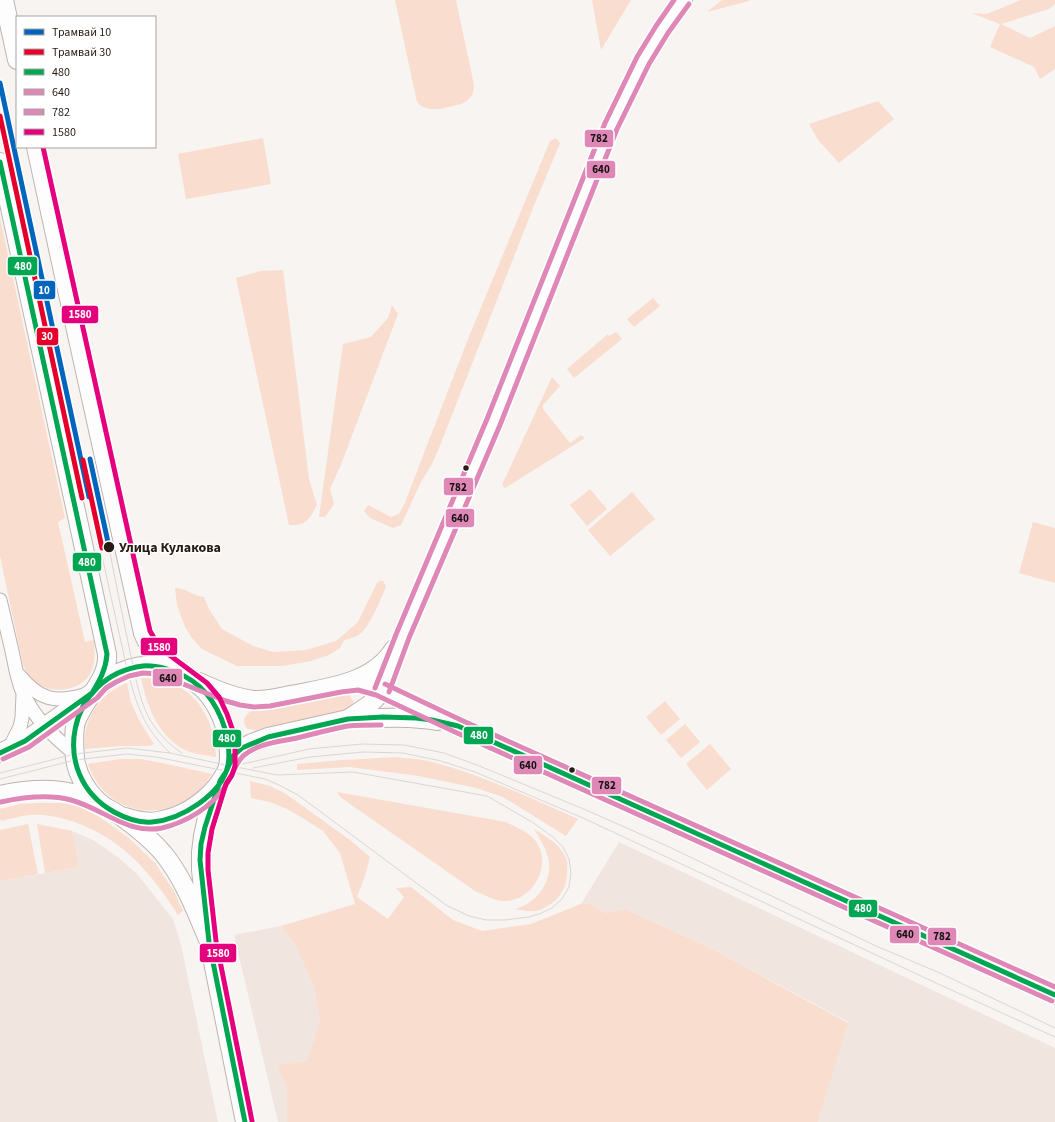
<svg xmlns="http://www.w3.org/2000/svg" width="1055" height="1122" viewBox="0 0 1055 1122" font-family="'Source Sans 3',sans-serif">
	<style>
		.built { fill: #f1e5e0 }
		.green { fill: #f9ddce }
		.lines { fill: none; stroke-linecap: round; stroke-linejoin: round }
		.street-casing { stroke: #bdb4b0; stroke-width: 15 }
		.secondary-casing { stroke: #bdb4b0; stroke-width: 20 }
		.street { stroke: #fefdfd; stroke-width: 13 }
		.secondary { stroke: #fefdfd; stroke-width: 18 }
		.tram { stroke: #d9d7d6; stroke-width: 1 }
		.bus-1-casing { stroke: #fff; stroke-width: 8 }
		.bus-2-casing { stroke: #fff; stroke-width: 8 }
		.bus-3-casing { stroke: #fff; stroke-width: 8 }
		.bus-4-casing { stroke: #fff; stroke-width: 8 }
		.bus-1 { stroke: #00a651; stroke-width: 5 }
		.bus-2 { stroke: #df87b6; stroke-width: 5 }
		.bus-3 { stroke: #df87b6; stroke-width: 5 }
		.bus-4 { stroke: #e5007d; stroke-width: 5 }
		.tram-1-casing { stroke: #fff; stroke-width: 8 }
		.tram-2-casing { stroke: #fff; stroke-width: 8 }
		.tram-1 { stroke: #0065bd; stroke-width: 5 }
		.tram-2 { stroke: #e4002b; stroke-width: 5 }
		.bus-dot { fill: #281b14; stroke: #fff; stroke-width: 1.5 }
		.labels { text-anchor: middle; stroke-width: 3; stroke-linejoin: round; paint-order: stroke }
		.stop-label { font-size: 14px; font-weight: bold; fill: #281b14; stroke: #fff; text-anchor: start }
		.line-badge { stroke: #fff; stroke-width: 1.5 }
		.badge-label { font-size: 11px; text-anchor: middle; font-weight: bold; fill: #fff }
		.pale-badge-label { font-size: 11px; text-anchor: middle; font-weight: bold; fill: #111 }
	</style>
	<rect width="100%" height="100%" fill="#f8f4f2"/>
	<path class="built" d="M 72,831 L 93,840 L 118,857 L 137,874 L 173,919 L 181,945 L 218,1122 L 0,1122 L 0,881 L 79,867 Z
		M 619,842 L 1055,1048 L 1055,1122 L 818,1122 L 848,1022 L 712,949 L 625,909 L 605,913 L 591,904 L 581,904 Z
		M 281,926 L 295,944 L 308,971 L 314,986 L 320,1020 L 307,1061 L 279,1065 L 287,1089 L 287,1122 L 278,1122 L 234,935 Z"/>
	<path class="green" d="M 395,0 L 456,0 L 474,85 C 474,95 470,100 461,104 C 447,107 428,115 417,102 Z
		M 592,0 L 631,0 L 601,50 Z
		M 722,0 L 750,0 L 749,1 L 707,12 Z
		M 1021,0 L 1055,0 L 1055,4 L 1049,9 L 1001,24 L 1030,38 L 1055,26 L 1055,69 L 1040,79 L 1034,67 L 990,47 L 1000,24 L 971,13 L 987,14 Z
		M 878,101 L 894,119 L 839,163 L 818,140 L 809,124 Z
		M 263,138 L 271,184 L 186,199 L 178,154 Z
		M 556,138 L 560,143 L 533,208 L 439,448 L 432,464 L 421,482 L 401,525 L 393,528 L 370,518 L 364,511 L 368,505 L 391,517 L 399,514 L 404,505 L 468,339 L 550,141 Z
		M 0,218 L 65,518 L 58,522 L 85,642 L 94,640 C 95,652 96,666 88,677 C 75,693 46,694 32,679 C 28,675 26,670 23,665 L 0,556 Z
		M 283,270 L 309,479 L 317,505 C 309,519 307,526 289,525 L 236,278 L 260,271 Z
		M 653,298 L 660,306 L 634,327 L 627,319 Z
		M 392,305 L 398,314 L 342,462 L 330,489 L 334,504 L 325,517 L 319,517 L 343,344 L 371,337 L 388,318 Z
		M 616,332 L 622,339 L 574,378 L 567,369 L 608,334 L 609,336 Z
		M 552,377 L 560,386 L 543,405 L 543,409 L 570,443 L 581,435 L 585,438 L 505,488 L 502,485 Z
		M 590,489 L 607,509 L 587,526 L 570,505 Z
		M 632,492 L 655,519 L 610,556 L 588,530 Z
		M 1033,522 L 1055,528 L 1055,583 L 1019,573 Z
		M 380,581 L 383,581 L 386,586 C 381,599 369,630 357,636 C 353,638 348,639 344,640 L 340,648 L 329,655 L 311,661 L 283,666 L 237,666 L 202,649 L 192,638 L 185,627 L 177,605 L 175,588 C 185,588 194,596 204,597 L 209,609 L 222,629 L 253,646 L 273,652 L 306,650 L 336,641 L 358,622 L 377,583 Z
		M 141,678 C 188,676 215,713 216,757 C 205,755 192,754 183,749 C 157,734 147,706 141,678 Z
		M 127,683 L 131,702 L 139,720 L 154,744 L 150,746 L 120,746 L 85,749 C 82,720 100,693 127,683 Z
		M 342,694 L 349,695 L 353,701 L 353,706 L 345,711 L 257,730 L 248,729 C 241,723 244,714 252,711 Z
		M 665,701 L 680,719 L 661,735 L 646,717 Z
		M 685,724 L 700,742 L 681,758 L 666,740 Z
		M 710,744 L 731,769 L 707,790 L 686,764 Z
		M 397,757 C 410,759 424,759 436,763 C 485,776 532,799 578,819 L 566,836 L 503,797 L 476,788 L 419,776 L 349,767 L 297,770 L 297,764 L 343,760 Z
		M 120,759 L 140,759 L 162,763 L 212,774 C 206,783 199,792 189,799 C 150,823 103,808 88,764 Z
		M 250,781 L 270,786 L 286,794 L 350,840 L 370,857 L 366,873 L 357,897 L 388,919 L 404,897 L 396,888 L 411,887 L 453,920 L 482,931 L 531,924 L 581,904 L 591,904 L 605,913 L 625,909 L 712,949 L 848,1023 L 818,1122 L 287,1122 L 287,1089 L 278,1065 L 307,1061 L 320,1020 L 314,986 L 295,944 L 281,926 L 355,904 L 340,853 L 323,831 L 301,817 L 287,809 L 270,802 L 251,798 Z
		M 337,792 L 506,822 C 515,827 526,831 533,838 C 554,860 536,899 507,901 C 496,902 485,895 475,891 L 340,797 Z
		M 40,803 L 61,803 L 78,806 L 101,818 L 129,838 L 155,863 L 174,891 L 183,911 L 178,915 C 151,872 119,835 68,820 C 56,816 41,814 29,815 C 20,816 10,819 2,821 L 0,819 L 0,809 L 20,804 Z
		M 28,824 L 38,874 L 0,881 L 0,830 Z
		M 37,824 L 72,831 L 79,867 L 45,873 Z
		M 534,829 C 547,837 562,845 567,861 C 568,863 567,867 567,870 C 568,889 557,903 540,910 C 533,913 523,910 515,909 C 519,908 523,906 527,904 C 544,894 554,873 547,854 C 544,845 539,837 534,829 Z"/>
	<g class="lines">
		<defs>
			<path id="street" d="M 0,600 C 4,617 8,634 12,651 C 15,665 17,680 23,693 C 34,718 54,737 75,754
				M 19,675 C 38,699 55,704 84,695
				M 9,749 L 20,727 L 22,718 L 23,694"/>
			<path id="secondary" d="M 4,0 L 17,60
				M 36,147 L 62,267 L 143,633 C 153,660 183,670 203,689 C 210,696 217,707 221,716 C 227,730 231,753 228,767 C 226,774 221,780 217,786 C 202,804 182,817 158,821 C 146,823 136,820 125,817
				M 0,162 L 107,654 C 109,680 84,698 76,722 C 73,733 74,746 75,758 C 77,776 89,795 104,806 C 110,810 117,813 122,817 C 137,828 151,839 163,853 C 184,879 196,911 209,942
				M 199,682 C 216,690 235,698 254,700 C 268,701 283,696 297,694 C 331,687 374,682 394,649
				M 340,685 L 359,683 L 378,688 L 458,726 L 1055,995
				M 349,719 C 378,718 408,716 437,721
				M 0,753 L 25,741 L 93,692 C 116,669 143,659 173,671
				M 228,765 L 233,756 L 242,748 L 252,743 L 268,737 L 348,719 L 369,705 L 378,696 L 382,690 L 403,635 L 438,553 L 493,422 L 611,126 C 631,82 653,38 683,0
				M 218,787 L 207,818 L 203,836 L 201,852 L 201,870 L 209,942 L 245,1122
				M 0,795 C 23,790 49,787 72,793 C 81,795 90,799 98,803"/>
		</defs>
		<use href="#street" class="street-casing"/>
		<use href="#secondary" class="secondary-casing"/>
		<use href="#street" class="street"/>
		<use href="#secondary" class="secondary"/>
		<path class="tram" d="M 89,497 L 127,669 C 137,705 142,726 170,753
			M 109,547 C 115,580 122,613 129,647 C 134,669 138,697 149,718 C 157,732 168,744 182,753
			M 237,764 L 247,763 L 309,749 L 362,744 L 404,745 L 444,753 L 477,765 L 586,810 L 665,845 L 876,946 L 940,973 L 1055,1028
			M 253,768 L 310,757 L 363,752 L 403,753 L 441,761 L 475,772 L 583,818 L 936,983 L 1055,1037
			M 0,773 L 75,754 L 127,748 L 170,753 L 221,764 L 277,775 L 353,772 L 487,796 L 532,822 L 553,837 L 563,847 L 569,859 L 571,873 L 569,887 L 562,899 L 552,908 L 539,914 L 528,917 L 505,920 L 486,920 L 469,916 L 446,905 L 298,795 L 279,785 L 265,779 L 176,761 L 156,757 L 127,754 L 75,760 L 0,779"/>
		<defs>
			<path id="bus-1" d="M 0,162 L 107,654 C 106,669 100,680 92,693
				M 143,666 C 155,665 165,668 175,672 C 202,682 217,703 225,729 C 228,740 230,754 228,765 C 222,795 180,820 152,822 C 139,823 125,818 114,812 C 47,775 68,675 143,666 Z
				M 0,753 L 25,741 L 92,693
				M 245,1122 L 209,942 L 200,860 L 201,844 L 205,827 L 220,781 L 226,772 L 233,756 L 242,748 L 268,737 L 348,719 L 383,717 L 416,718 L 432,720 L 458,726 L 1055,995"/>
			<path id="bus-2" d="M 389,692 L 409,638 L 500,425 L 617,129 L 649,64 L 668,33 L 689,4
				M 3,759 L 29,747 L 97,698 L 106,688 L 116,682 L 129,676 L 143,673 L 158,674 L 226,701 L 240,705 L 254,707 L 270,706 L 341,692 L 358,690 L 376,695 L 455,732 L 1052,1001
				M 1,802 C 24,797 48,794 71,800 C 102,808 128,835 162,828 C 187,822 212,807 226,785 C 232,776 235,764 243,756 C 258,743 279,742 297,738 C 314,734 331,729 348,726 C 359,725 370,725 381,725"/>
			<path id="bus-3" d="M 385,684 L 461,720 L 1055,987
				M 375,688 L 397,632 L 487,419 L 605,123 L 637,57 L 656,26 L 674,0"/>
			<path id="bus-4" d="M 43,147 L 150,631 L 160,648 L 207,683 L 219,697 L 227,714 L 233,731 L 235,748 L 235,766 L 232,775 L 226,784 L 212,829 L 208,853 L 208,870 L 216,941 L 252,1121"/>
		</defs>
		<use href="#bus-1" class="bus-1-casing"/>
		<use href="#bus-2" class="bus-2-casing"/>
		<use href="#bus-3" class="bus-3-casing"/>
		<use href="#bus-4" class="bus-4-casing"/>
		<use href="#bus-1" class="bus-1"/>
		<use href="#bus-2" class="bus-2"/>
		<use href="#bus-3" class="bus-3"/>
		<use href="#bus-4" class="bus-4"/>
		<defs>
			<path id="tram-1" d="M 0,83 L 89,497
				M 90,459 L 109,547"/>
			<path id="tram-2" d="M 0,116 L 82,498
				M 83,460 L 102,548"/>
		</defs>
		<use href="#tram-1" class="tram-1-casing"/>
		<use href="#tram-2" class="tram-2-casing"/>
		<use href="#tram-1" class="tram-1"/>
		<use href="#tram-2" class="tram-2"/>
	</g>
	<g class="bus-dot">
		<circle cx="466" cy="468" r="3.5"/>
		<circle cx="109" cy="547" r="6"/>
		<circle cx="572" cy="770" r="3.5"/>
	</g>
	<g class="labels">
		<g class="stop-label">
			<text x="119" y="552">Улица Кулакова</text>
		</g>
	</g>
	<g class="line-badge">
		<rect x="584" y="129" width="30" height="19" rx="4" fill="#df87b6"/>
		<rect x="586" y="160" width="30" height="19" rx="4" fill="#df87b6"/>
		<rect x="7" y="256" width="31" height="20" rx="4" fill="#00a651"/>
		<rect x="33" y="280" width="23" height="20" rx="4" fill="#0065bd"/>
		<rect x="61" y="305" width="38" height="19" rx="4" fill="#e5007d"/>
		<rect x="36" y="327" width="23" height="19" rx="4" fill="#e4002b"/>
		<rect x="443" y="477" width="31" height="19" rx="4" fill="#df87b6"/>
		<rect x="445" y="508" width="30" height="20" rx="4" fill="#df87b6"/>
		<rect x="72" y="552" width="30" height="20" rx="4" fill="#00a651"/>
		<rect x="140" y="637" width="38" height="19" rx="4" fill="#e5007d"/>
		<rect x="152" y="668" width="31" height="19" rx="4" fill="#df87b6"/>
		<rect x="463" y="726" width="31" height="19" rx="4" fill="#00a651"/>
		<rect x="212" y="729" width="30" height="19" rx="4" fill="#00a651"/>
		<rect x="513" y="755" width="30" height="20" rx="4" fill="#df87b6"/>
		<rect x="591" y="776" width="31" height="19" rx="4" fill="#df87b6"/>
		<rect x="848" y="899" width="30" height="19" rx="4" fill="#00a651"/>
		<rect x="889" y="925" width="31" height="19" rx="4" fill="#df87b6"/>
		<rect x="927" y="927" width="30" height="19" rx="4" fill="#df87b6"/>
		<rect x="199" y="943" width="38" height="20" rx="4" fill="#e5007d"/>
	</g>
	<g class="badge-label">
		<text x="23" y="270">480</text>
		<text x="44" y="294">10</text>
		<text x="80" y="318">1580</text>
		<text x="47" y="340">30</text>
		<text x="87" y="566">480</text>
		<text x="159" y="651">1580</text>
		<text x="479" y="739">480</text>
		<text x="227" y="742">480</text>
		<text x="863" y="912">480</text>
		<text x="218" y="957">1580</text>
	</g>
	<g class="pale-badge-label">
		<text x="599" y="142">782</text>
		<text x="601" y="173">640</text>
		<text x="458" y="491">782</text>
		<text x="460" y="522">640</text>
		<text x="168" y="682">640</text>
		<text x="528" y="769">640</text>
		<text x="607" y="789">782</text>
		<text x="905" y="938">640</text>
		<text x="942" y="940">782</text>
	</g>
	<rect x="16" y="16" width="140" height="132" fill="#ffffff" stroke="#a9a4a1"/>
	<rect x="24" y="29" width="20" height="6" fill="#0065bd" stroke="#a9a4a1"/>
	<text x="52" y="36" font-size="12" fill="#281b14">Трамвай 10</text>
	<rect x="24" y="49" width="20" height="6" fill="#e4002b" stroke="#a9a4a1"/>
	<text x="52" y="56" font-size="12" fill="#281b14">Трамвай 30</text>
	<rect x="24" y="69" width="20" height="6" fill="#00a651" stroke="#a9a4a1"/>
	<text x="52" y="76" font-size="12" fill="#281b14">480</text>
	<rect x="24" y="89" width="20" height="6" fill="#df87b6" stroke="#a9a4a1"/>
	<text x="52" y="96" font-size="12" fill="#281b14">640</text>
	<rect x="24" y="109" width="20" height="6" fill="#df87b6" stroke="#a9a4a1"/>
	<text x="52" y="116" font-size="12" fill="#281b14">782</text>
	<rect x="24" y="129" width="20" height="6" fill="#e5007d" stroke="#a9a4a1"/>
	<text x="52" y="136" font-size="12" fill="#281b14">1580</text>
</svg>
